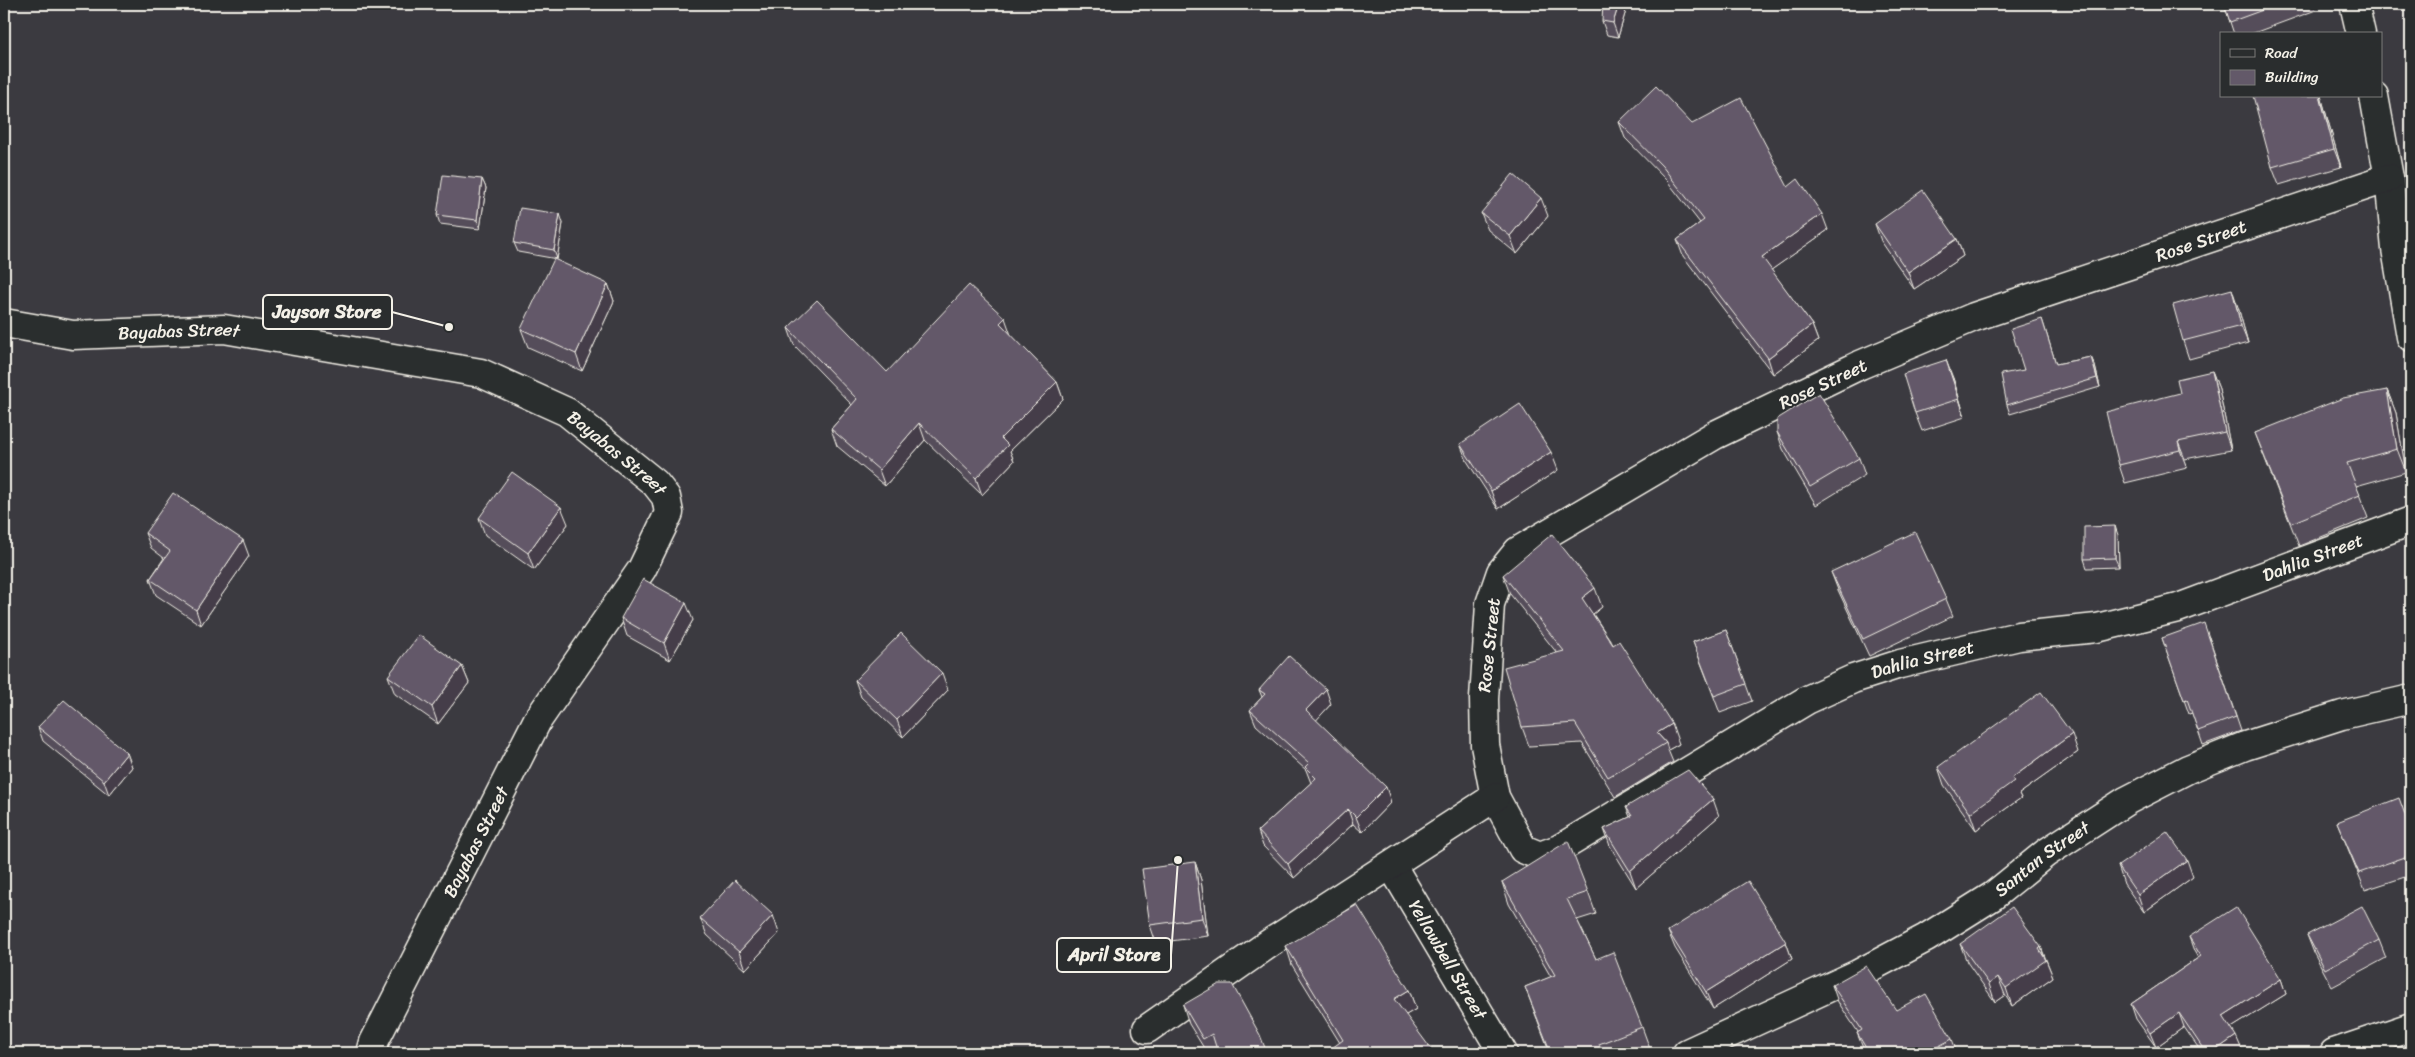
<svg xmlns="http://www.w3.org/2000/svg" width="2415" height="1057" viewBox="0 0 2415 1057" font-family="Sriracha,sans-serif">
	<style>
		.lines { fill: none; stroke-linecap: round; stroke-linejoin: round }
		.street-casing { stroke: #f4f1e8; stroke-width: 31 }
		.street { stroke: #2a2d2e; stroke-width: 28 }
		.wall { fill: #554d5a; stroke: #f4f1e8 }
		.shaded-wall { fill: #453e4a; stroke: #f4f1e8 }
		.building { fill: #635969; stroke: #f4f1e8 }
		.labels { text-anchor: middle; stroke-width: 4; stroke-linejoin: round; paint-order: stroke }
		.street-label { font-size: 18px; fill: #f4f1e8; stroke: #2a2d2e }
		.leader { fill: none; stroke: #f4f1e8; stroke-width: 2 }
		.callout-dot { fill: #f4f1e8; stroke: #2a2d2e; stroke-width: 2 }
		.callout { fill: #2a2d2e; stroke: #f4f1e8; stroke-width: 2 }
		.callout-label { font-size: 19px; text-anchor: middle; font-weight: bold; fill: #f4f1e8 }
	</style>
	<rect width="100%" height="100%" fill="#3b3a40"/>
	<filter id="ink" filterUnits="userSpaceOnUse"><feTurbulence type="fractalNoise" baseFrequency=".02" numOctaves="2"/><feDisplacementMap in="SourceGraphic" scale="10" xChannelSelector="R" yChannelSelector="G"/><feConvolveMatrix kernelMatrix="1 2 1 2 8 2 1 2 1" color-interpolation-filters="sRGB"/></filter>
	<g filter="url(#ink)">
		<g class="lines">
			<defs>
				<g id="street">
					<path d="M 2354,4 L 2361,34"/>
					<path d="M 2374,96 L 2389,178 L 2396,249 L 2411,337"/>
					<path id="s1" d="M 2389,178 L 1974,317 L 1860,365 L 1715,435 L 1518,551 L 1501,572 L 1490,604 L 1484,699 L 1485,745 L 1495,797 L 1523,849 L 1540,856 L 1559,849 L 1807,700 L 1853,679 L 1900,664 L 2019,636 L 2097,628 L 2178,608 L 2411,521"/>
					<path id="s2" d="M 4,323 L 73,335 L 224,329 L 481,373 L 567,412 L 655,483 L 666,497 L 669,513 L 642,569 L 537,721 L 374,1042 L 371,1053"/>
					<path id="s3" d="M 1392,866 L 1503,1053"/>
					<path d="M 1147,1029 L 1270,943 L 1495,797"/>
					<path id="s4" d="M 1687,1053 L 1858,974 L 1926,938 L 1993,896 L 2046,853 L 2126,801 L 2188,769 L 2245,746 L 2342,715 L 2411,699"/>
					<path d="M 2334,1053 L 2411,1027"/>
				</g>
			</defs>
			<use href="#street" class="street-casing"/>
			<use href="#street" class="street"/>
		</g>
		<path class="wall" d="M 1628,4 L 1618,37 L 1607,35 L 1602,21 Z
			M 2224,4 L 2313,4 L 2316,10 L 2251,34 L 2234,34 Z
			M 2321,96 L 2341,167 L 2279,185 L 2272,167 Z
			M 1619,122 L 1692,124 L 1788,187 L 1828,230 L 1771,270 L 1812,325 L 1818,341 L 1773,374 L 1683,256 L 1677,240 L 1700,223 L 1668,182 L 1625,138 Z
			M 482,179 L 486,188 L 480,229 L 440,224 L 437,215 Z
			M 1481,213 L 1548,216 L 1517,254 L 1488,230 Z
			M 563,223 L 557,259 L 518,252 L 514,243 Z
			M 1875,224 L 1957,239 L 1963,256 L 1914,289 L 1881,241 Z
			M 608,284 L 614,301 L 582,371 L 528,347 L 521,329 Z
			M 2238,307 L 2248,343 L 2189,359 L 2183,341 Z
			M 2042,319 L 2056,364 L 2091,357 L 2095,366 L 2100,387 L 2010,414 L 2007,405 L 2024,370 Z
			M 788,328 L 887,372 L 1011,335 L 1057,382 L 1063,399 L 1010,451 L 1014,461 L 982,495 L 925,440 L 885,486 L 837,446 L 831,429 L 852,405 L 794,345 Z
			M 2212,371 L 2219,389 L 2231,450 L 2185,459 L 2187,468 L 2125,483 L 2119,465 L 2180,393 Z
			M 1953,378 L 1965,417 L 1922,431 L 1915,413 Z
			M 2387,390 L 2396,413 L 2406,472 L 2356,486 L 2368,518 L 2299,546 L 2255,433 Z
			M 1777,432 L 1859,458 L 1865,475 L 1816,505 L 1783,449 Z
			M 1460,444 L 1558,470 L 1498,509 L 1467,461 Z
			M 479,518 L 568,524 L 534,570 L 485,535 Z
			M 145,533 L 249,556 L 201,625 L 156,595 L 150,579 L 164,558 L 151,548 Z
			M 2118,535 L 2119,567 L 2087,568 L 2084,559 Z
			M 1831,572 L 1946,599 L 1953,616 L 1869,656 L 1838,590 Z
			M 1503,575 L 1602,607 L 1593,614 L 1679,744 L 1668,750 L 1673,762 L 1615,797 L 1582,743 L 1529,746 L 1522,727 L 1557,653 L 1510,594 Z
			M 621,618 L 693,620 L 670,660 L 627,636 Z
			M 1726,630 L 1752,701 L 1720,713 L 1693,642 Z
			M 2209,637 L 2241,731 L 2203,745 L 2192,713 L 2189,714 L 2162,638 Z
			M 462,666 L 469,683 L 438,724 L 395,694 L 388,676 Z
			M 855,680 L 948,690 L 903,737 L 861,697 Z
			M 1259,690 L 1331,704 L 1316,720 L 1391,802 L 1362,832 L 1353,824 L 1294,878 L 1263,846 L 1258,831 L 1311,783 L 1306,770 L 1256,725 L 1250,710 L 1262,697 Z
			M 38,727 L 127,753 L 132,767 L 109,795 L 43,741 Z
			M 2078,752 L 2019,794 L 2021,798 L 1976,830 L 1944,785 L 1938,767 Z
			M 1626,807 L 1719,816 L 1636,888 L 1610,846 L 1604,829 L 1630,817 Z
			M 2337,822 L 2411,831 L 2411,875 L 2365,890 Z
			M 1195,862 L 1201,880 L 1208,936 L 1156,943 L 1150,925 Z
			M 2118,866 L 2193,877 L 2144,912 L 2124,884 Z
			M 1502,882 L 1588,892 L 1596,914 L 1577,920 L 1596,959 L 1642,1027 L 1650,1049 L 1639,1053 L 1550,1053 L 1525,987 L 1551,977 L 1509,904 Z
			M 700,918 L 779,933 L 745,970 L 707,935 Z
			M 1668,931 L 1786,942 L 1792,959 L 1713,1009 L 1675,948 Z
			M 2307,935 L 2379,940 L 2386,958 L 2332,987 L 2314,953 Z
			M 2189,937 L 2281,979 L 2286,994 L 2231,1028 L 2242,1050 L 2237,1053 L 2202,1053 L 2184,1027 L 2156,1047 L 2136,1019 L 2131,1004 L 2198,958 L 2194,951 Z
			M 1960,944 L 2041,947 L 2053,977 L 2012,1006 L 2005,995 L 1995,1002 L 1967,962 Z
			M 1286,946 L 1409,990 L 1416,1009 L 1406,1015 L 1340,1043 L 1292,965 Z
			M 1232,984 L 1218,1053 L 1207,1053 L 1189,1024 L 1183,1005 Z
			M 1832,985 L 1896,1010 L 1952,1039 L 1957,1053 L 1865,1053 L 1857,1033 L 1858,1032 L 1838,1002 Z"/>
		<path class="shaded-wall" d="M 1619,4 L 1628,4 L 1618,37 L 1613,23 Z
			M 2320,96 L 2321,96 L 2341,167 L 2334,149 Z
			M 482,179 L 486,188 L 480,229 L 477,220 Z
			M 1541,198 L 1548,216 L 1517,254 L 1510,236 Z
			M 560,214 L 563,223 L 557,259 L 554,250 Z
			M 1822,214 L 1828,230 L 1767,273 L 1762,257 Z
			M 1957,239 L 1963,256 L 1914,289 L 1908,272 Z
			M 608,284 L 614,301 L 582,371 L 576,354 Z
			M 2232,289 L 2238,307 L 2248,343 L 2241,326 Z
			M 1005,318 L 1011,335 L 1000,323 Z
			M 1812,325 L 1818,341 L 1773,374 L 1768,358 Z
			M 2091,357 L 2095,366 L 2100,387 L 2097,378 Z
			M 1946,360 L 1953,378 L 1965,417 Z
			M 2212,371 L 2219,389 L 2231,450 L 2225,432 Z
			M 1057,382 L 1063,399 L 1010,451 L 1014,461 L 982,495 L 976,478 L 1001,438 Z
			M 2387,390 L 2396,413 L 2406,472 L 2397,449 Z
			M 919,423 L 925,440 L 885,486 L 879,470 Z
			M 2178,442 L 2185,459 L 2187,468 L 2180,450 Z
			M 1551,452 L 1558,470 L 1498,509 L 1491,491 Z
			M 561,507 L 568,524 L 534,570 L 528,553 Z
			M 2115,526 L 2118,535 L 2119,567 L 2115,558 Z
			M 243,540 L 249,556 L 201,625 L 196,610 Z
			M 1595,588 L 1602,607 L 1589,617 L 1582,598 Z
			M 686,603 L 693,620 L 670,660 L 664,643 Z
			M 462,666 L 469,683 L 438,724 L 432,707 Z
			M 942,673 L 948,690 L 903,737 L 897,720 Z
			M 1326,689 L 1331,704 L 1312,725 L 1306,710 Z
			M 1672,724 L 1679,744 L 1668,750 L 1666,743 L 1657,733 Z
			M 2072,734 L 2078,752 L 2019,794 L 2021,798 L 1976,830 L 1970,813 L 2012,778 Z
			M 127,753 L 132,767 L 109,795 L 104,781 Z
			M 1386,787 L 1391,802 L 1362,832 L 1356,817 Z
			M 1713,799 L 1719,816 L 1636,888 L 1630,871 Z
			M 1348,809 L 1353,824 L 1294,878 L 1288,864 Z
			M 2187,860 L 2193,877 L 2144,912 L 2138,895 Z
			M 1195,862 L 1201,880 L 1208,936 L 1202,918 Z
			M 773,915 L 779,933 L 745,970 L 739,952 Z
			M 1786,942 L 1792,959 L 1713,1009 L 1706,992 Z
			M 2041,947 L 2045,960 L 2046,960 L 2053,977 L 2012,1006 L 2006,988 Z
			M 1998,977 L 2005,995 L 1995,1002 L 1989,984 Z
			M 2281,979 L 2286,994 L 2228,1030 L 2223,1016 Z
			M 1409,990 L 1416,1009 L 1401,1018 L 1394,999 Z
			M 2179,1013 L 2184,1027 L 2156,1047 L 2150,1033 Z
			M 2236,1036 L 2242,1050 L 2237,1053 L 2212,1053 Z"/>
		<path class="building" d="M 1603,4 L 1619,4 L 1613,23 L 1602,21 Z
			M 2224,4 L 2279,4 L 2230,22 Z
			M 1656,86 L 1692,124 L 1741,98 L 1788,187 L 1798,179 L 1822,214 L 1762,257 L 1812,325 L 1768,358 L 1677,240 L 1704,220 L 1662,166 L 1619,122 Z
			M 2253,96 L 2320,96 L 2334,149 L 2272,167 Z
			M 1513,174 L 1541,198 L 1510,236 L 1481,213 Z
			M 443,175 L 482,179 L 477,220 L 437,215 Z
			M 1923,190 L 1957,239 L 1908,272 L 1875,224 Z
			M 520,208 L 560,214 L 554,250 L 514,243 Z
			M 554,259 L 608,284 L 576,354 L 521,329 Z
			M 969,285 L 1005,318 L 1000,323 L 1057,382 L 1001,438 L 1008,445 L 976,478 L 919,423 L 879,470 L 831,429 L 857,399 L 788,328 L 817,300 L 887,372 Z
			M 2232,289 L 2241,326 L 2183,341 L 2173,305 Z
			M 2042,319 L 2056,364 L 2091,357 L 2097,378 L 2007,405 L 2001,374 L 2024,370 L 2011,329 Z
			M 1946,360 L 1959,399 L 1915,413 L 1903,374 Z
			M 2212,371 L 2225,432 L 2178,442 L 2180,450 L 2119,465 L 2106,412 L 2180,393 L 2177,379 Z
			M 2387,390 L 2397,449 L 2347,463 L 2360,495 L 2291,523 L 2255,433 L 2343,398 Z
			M 1819,393 L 1859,458 L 1810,487 L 1777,432 L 1777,419 Z
			M 1520,404 L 1551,452 L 1491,491 L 1460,444 Z
			M 512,472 L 561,507 L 528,553 L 479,518 Z
			M 173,493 L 243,540 L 196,610 L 150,579 L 170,551 L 145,533 Z
			M 2115,526 L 2115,558 L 2084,559 L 2084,527 Z
			M 1915,532 L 1946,599 L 1863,639 L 1831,572 Z
			M 1552,534 L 1595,588 L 1582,598 L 1613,645 L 1619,641 L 1672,724 L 1657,733 L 1666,743 L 1608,777 L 1575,723 L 1522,727 L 1504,667 L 1564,651 L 1503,575 Z
			M 643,579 L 686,603 L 664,643 L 621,618 Z
			M 2204,623 L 2236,717 L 2198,731 L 2187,699 L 2184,700 L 2162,638 Z
			M 1726,630 L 1746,684 L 1714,696 L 1693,642 Z
			M 901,633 L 942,673 L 897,720 L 855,680 Z
			M 419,635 L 462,666 L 432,707 L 388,676 Z
			M 1289,656 L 1326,689 L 1306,710 L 1386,787 L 1356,817 L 1348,809 L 1288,864 L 1258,831 L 1316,778 L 1305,767 L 1309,763 L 1250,710 L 1265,694 L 1259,690 Z
			M 2041,692 L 2072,734 L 2012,778 L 2014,781 L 1970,813 L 1938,767 Z
			M 64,700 L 127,753 L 104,781 L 38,727 Z
			M 1688,770 L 1713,799 L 1630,871 L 1604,829 L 1632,816 L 1626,807 Z
			M 2399,798 L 2411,831 L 2411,855 L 2359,873 L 2337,822 Z
			M 2167,832 L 2187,860 L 2138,895 L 2118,866 Z
			M 1568,841 L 1588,892 L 1567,899 L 1596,959 L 1613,952 L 1642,1027 L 1599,1044 L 1604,1053 L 1551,1053 L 1525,987 L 1555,975 L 1502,882 Z
			M 1195,862 L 1202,918 L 1150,925 L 1142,869 Z
			M 735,880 L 773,915 L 739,952 L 700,918 Z
			M 1748,881 L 1786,942 L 1706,992 L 1668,931 Z
			M 1357,905 L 1409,990 L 1394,999 L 1434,1053 L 1325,1053 L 1343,1040 L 1286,946 Z
			M 2362,906 L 2379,940 L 2325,969 L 2307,935 Z
			M 2012,907 L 2041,947 L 2039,949 L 2046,960 L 2006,988 L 1998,977 L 1989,984 L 1960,944 Z
			M 2236,907 L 2281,979 L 2223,1016 L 2236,1036 L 2212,1053 L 2206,1053 L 2179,1013 L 2150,1033 L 2131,1004 L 2201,956 L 2189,937 Z
			M 1866,966 L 1896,1010 L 1926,994 L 1952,1039 L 1926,1053 L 1869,1053 L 1857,1033 L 1862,1030 L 1832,985 Z
			M 1219,984 L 1232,984 L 1260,1035 L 1267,1053 L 1218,1053 L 1212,1034 L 1203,1039 L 1183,1005 Z"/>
	</g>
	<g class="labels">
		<g class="street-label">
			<text transform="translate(2201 241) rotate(-19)" y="6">Rose Street</text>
			<text dy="6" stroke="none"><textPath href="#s2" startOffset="176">Bayabas Street</textPath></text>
			<text transform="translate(1823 384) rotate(-25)" y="6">Rose Street</text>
			<text dy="6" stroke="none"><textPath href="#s2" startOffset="641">Bayabas Street</textPath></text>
			<text dy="6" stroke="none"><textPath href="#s1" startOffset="2121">Dahlia Street</textPath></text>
			<text transform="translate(1489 645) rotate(-84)" y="6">Rose Street</text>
			<text dy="6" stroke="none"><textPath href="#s1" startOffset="1716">Dahlia Street</textPath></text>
			<text transform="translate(476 842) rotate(-63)" y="6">Bayabas Street</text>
			<text dy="6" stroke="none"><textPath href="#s4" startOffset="406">Santan Street</textPath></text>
			<text dy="6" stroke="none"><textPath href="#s3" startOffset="109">Yellowbell Street</textPath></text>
		</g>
	</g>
	<path class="leader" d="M449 327L392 312M1178 860L1171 955"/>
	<g class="callout-dot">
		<circle cx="449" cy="327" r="5"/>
		<circle cx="1178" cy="860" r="5"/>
	</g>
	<g class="callout">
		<rect x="263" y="295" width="129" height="34" rx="5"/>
		<rect x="1057" y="938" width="114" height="34" rx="5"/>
	</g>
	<g class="callout-label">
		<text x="327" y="318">Jayson Store</text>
		<text x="1114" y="961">April Store</text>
	</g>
	<rect width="2415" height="1057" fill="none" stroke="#2a2d2e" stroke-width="20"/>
	<rect x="10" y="10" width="2395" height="1037" fill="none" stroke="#f4f1e8" stroke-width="2" filter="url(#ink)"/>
	<rect x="2220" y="32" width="162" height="65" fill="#2a2d2e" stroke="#7b7b78"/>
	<rect x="2230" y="49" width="25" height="8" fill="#2a2d2e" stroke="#7b7b78"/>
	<text x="2265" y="58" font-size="15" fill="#f4f1e8">Road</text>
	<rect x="2230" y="70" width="25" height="15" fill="#635969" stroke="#7b7b78"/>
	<text x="2265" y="82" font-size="15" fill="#f4f1e8">Building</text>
</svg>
